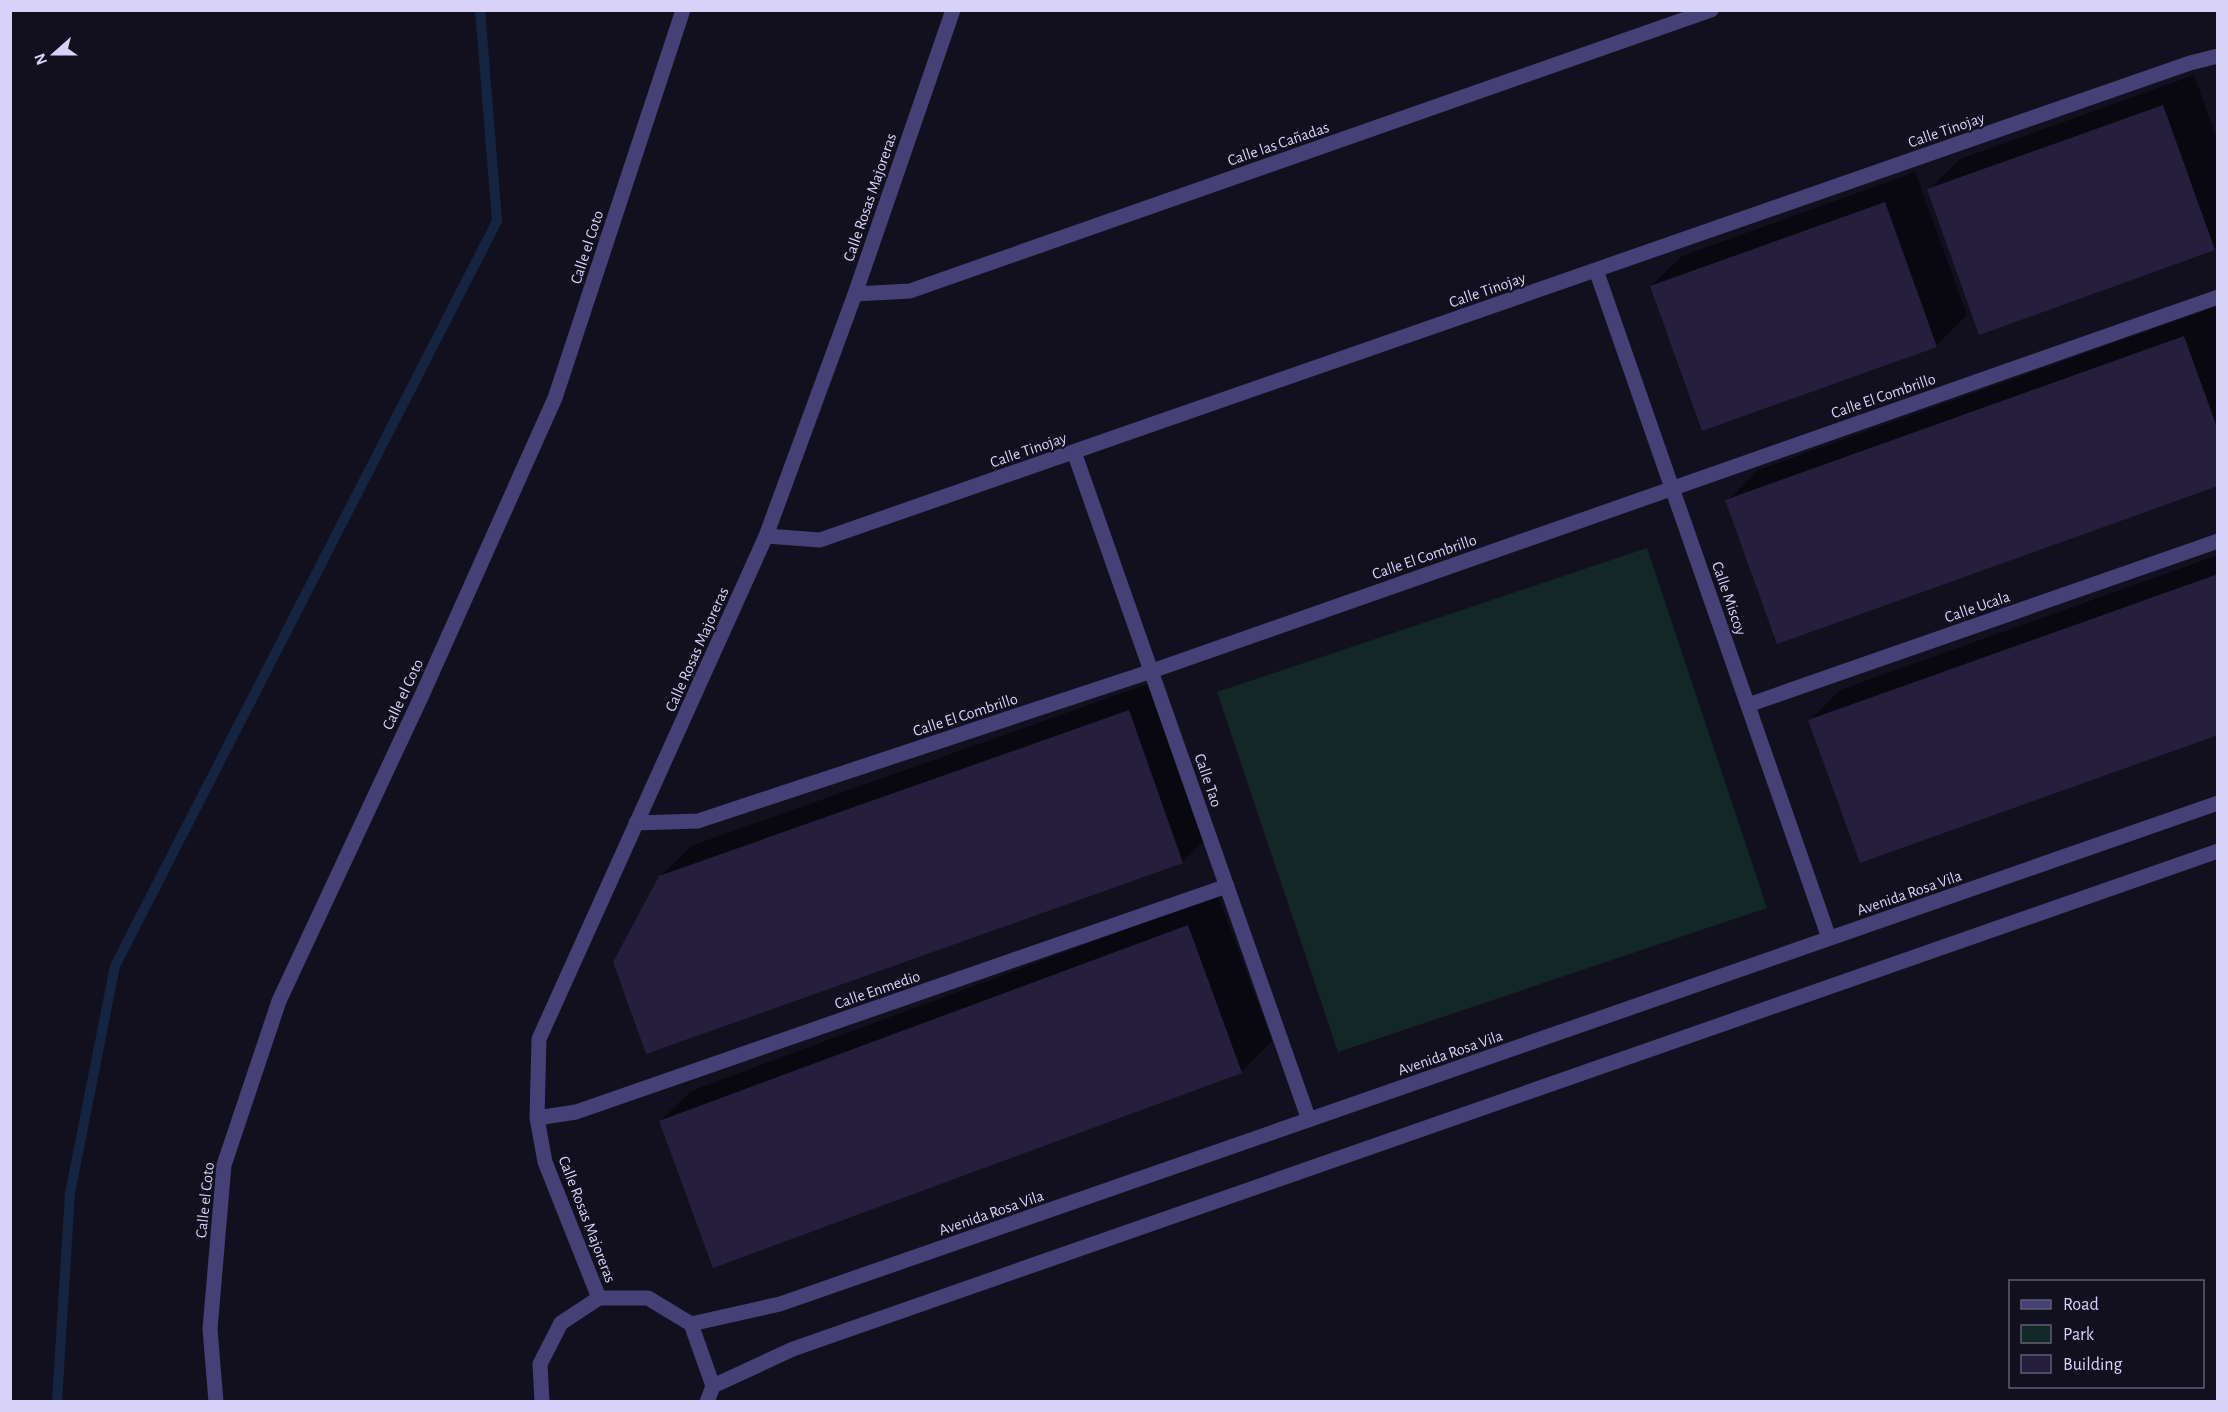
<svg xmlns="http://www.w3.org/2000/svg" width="2228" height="1412" viewBox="0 0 2228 1412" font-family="'Alegreya Sans',sans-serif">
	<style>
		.green { fill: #132727 }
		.shadow { fill: #0007 }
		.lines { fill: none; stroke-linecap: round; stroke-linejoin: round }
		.stream { stroke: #152541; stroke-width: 10 }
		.building { fill: #251e3c }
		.minor { stroke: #454076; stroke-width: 15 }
		.labels { text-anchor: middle; stroke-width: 4.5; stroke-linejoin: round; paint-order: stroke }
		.street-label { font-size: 16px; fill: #d8d2f9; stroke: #120f1e }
	</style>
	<rect width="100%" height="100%" fill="#120f1e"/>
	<path class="green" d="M 1647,548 L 1767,908 L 1338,1052 L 1217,692 Z"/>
	<path class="shadow" d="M 2194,75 L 2218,142 L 2218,246 L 2214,249 L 1929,190 L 1960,159 Z
		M 1915,172 L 1967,315 L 1936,346 L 1651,286 L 1682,256 Z
		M 2215,307 L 2218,314 L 2218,485 L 1727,501 L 1758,470 Z
		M 2218,555 L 2218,734 L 1810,720 L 1840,690 Z
		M 1159,680 L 1213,832 L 1182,862 L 660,877 L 691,846 Z
		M 1218,895 L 1272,1041 L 1242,1071 L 714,1266 L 660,1121 L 691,1091 Z"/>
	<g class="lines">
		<path class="stream" d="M 57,1402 L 70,1193 L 115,966 L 497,221 L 480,10"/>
	</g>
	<path class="building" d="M 2163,105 L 2215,250 L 1979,335 L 1927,189 Z
		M 1885,202 L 1937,347 L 1702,431 L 1650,286 Z
		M 2184,336 L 2218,430 L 2218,486 L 1777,644 L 1725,500 Z
		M 2218,574 L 2218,735 L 1860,863 L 1808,720 Z
		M 1129,710 L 1183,863 L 646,1054 L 613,962 L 659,876 Z
		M 1188,925 L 1242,1073 L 713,1268 L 659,1121 Z"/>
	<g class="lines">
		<path class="minor" d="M 1596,270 L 1829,938
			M 855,294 L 910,291 L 1711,10
			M 1074,452 L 1309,1120
			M 766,536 L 820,540 L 2190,63 L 2218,56
			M 1748,705 L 2218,541
			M 636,823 L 698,821 L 1152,671 L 2218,297
			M 537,1118 L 576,1112 L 1227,886
			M 599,1298 L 545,1162 L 537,1118 L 539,1039 L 766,536 L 855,294 L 953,10
			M 691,1324 L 780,1304 L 2218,803
			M 713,1386 L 793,1349 L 2218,851
			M 216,1402 L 210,1329 L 224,1165 L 279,1001 L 422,695 L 555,398 L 683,10
			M 542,1402 L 540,1364 L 561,1323 L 599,1298 L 648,1298 L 691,1324 L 713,1386 L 707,1402"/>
	</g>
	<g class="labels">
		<g class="street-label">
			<text transform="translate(1946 129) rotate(-19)" y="6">Calle Tinojay</text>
			<text transform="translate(1278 143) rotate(-19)" y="6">Calle las Cañadas</text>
			<text transform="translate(869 197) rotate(-71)" y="6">Calle Rosas Majoreras</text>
			<text transform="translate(586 247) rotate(-72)" y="6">Calle el Coto</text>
			<text transform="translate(1487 289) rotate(-19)" y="6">Calle Tinojay</text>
			<text transform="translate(1883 395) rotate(-19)" y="6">Calle El Combrillo</text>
			<text transform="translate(1028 449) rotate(-19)" y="6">Calle Tinojay</text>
			<text transform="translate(1424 556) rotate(-19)" y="6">Calle El Combrillo</text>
			<text transform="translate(1730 598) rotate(71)" y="6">Calle Miscoy</text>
			<text transform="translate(1977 606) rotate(-19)" y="6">Calle Ucala</text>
			<text transform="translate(696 649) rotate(-66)" y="6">Calle Rosas Majoreras</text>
			<text transform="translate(402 694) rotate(-65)" y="6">Calle el Coto</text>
			<text transform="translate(965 714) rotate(-18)" y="6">Calle El Combrillo</text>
			<text transform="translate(1209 780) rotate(71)" y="6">Calle Tao</text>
			<text transform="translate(1909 892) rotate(-19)" y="6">Avenida Rosa Vila</text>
			<text transform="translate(877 989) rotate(-19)" y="6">Calle Enmedio</text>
			<text transform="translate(1450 1052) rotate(-19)" y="6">Avenida Rosa Vila</text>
			<text transform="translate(204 1200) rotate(-84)" y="6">Calle el Coto</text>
			<text transform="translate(991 1212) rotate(-19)" y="6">Avenida Rosa Vila</text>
			<text transform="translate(588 1219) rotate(69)" y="6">Calle Rosas Majoreras</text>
		</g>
	</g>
	<rect width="2228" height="1412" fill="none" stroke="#d8d2f9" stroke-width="24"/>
	<rect x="2009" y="1280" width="195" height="108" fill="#120f1e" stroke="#615d76" stroke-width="1.5"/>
	<rect x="2021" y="1300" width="30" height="9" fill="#454076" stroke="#615d76" stroke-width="1.5"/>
	<text x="2063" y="1310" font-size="18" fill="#d8d2f9">Road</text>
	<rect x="2021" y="1325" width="30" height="18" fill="#132727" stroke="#615d76" stroke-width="1.5"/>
	<text x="2063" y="1340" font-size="18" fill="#d8d2f9">Park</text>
	<rect x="2021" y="1355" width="30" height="18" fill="#251e3c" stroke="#615d76" stroke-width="1.5"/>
	<text x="2063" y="1370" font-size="18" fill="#d8d2f9">Building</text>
	<g transform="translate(54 54) rotate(249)" stroke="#120f1e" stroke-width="4.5" paint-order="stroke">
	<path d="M0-4.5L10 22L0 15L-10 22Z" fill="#d8d2f9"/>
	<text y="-9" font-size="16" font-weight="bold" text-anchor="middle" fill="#d8d2f9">N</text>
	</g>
</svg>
